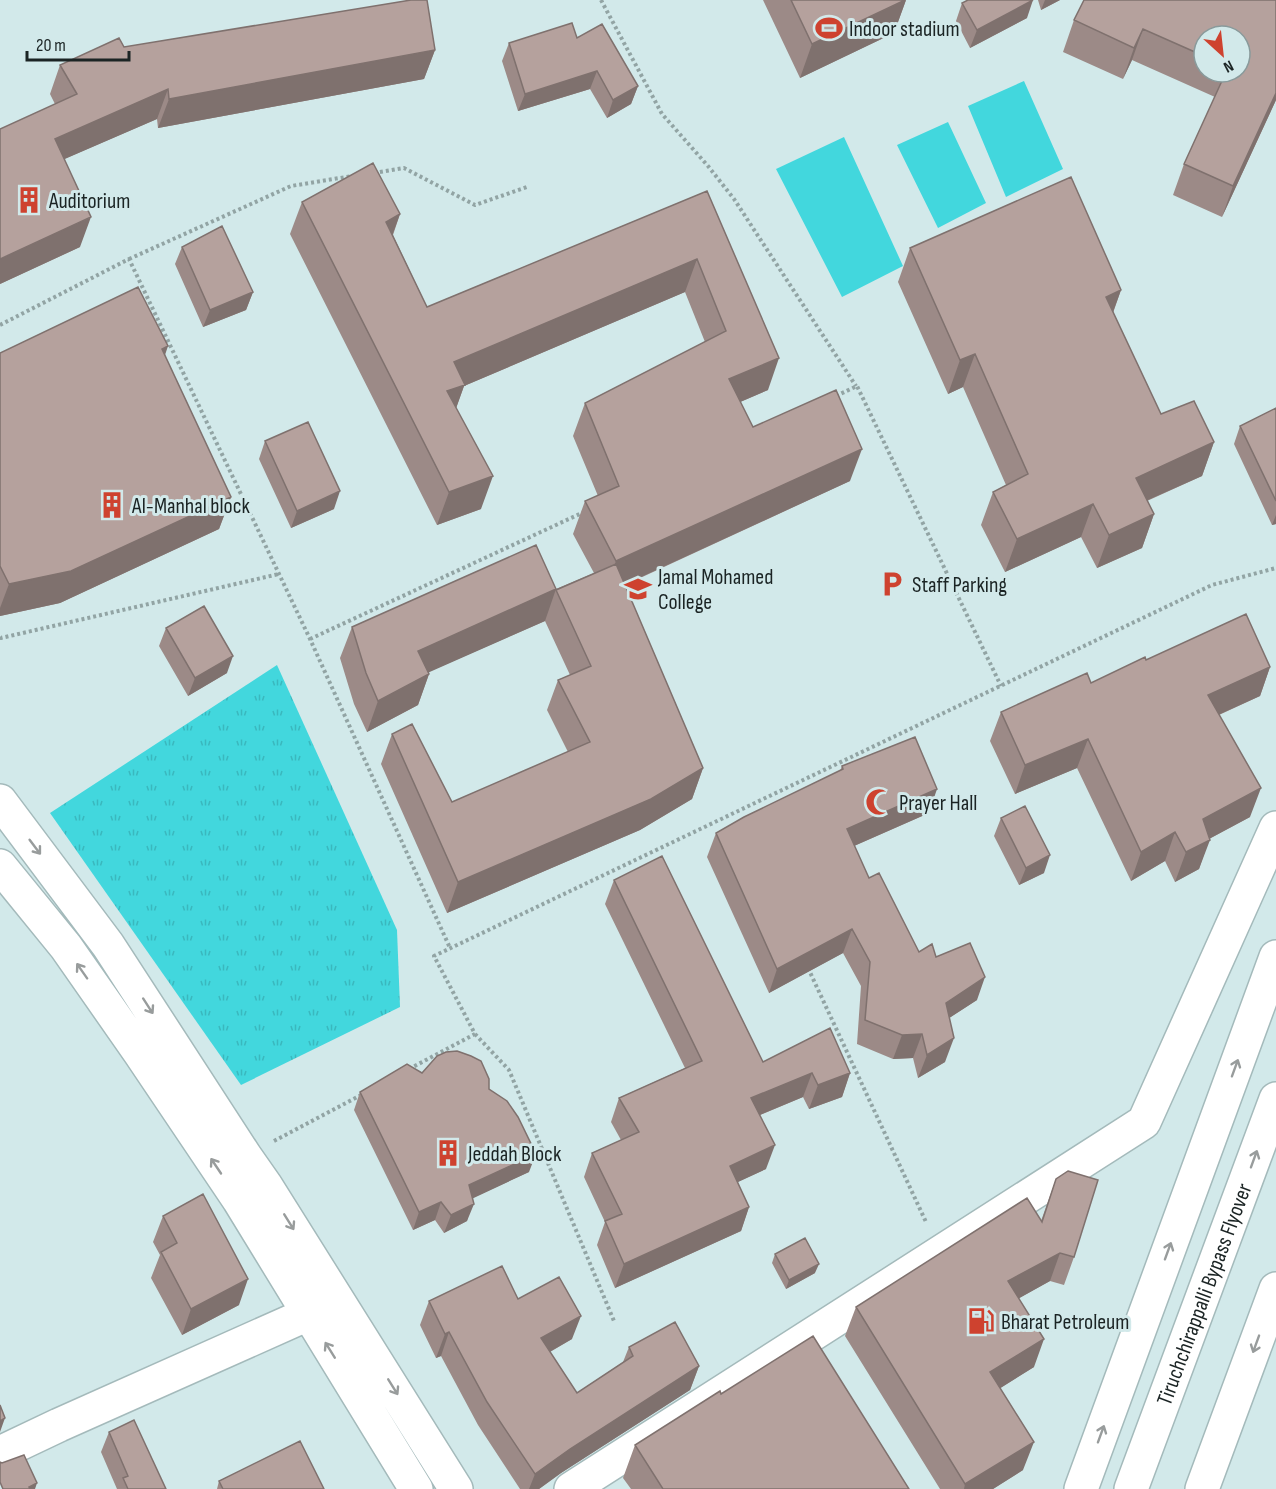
<svg xmlns="http://www.w3.org/2000/svg" width="1276" height="1489" viewBox="0 0 1276 1489" font-family="'Sofia Sans Condensed',sans-serif">
	<style>
		.grass { fill: url(#grass-tufts) }
		.park { fill: #42d7dd }
		.lines { fill: none; stroke-linecap: round; stroke-linejoin: round }
		.minor-casing { stroke: #a4babb; stroke-width: 36 }
		.tertiary-casing { stroke: #a4babb; stroke-width: 36 }
		.secondary-casing { stroke: #a4babb; stroke-width: 36 }
		.trunk-casing { stroke: #a4babb; stroke-width: 36 }
		.path { stroke: #92a4a4; stroke-width: 4; stroke-dasharray: 3 3; stroke-linecap: butt }
		.minor { stroke: #fff; stroke-width: 33 }
		.tertiary { stroke: #fff; stroke-width: 33 }
		.secondary { stroke: #fff; stroke-width: 33 }
		.trunk { stroke: #fff; stroke-width: 33 }
		.wall { fill: #9c8a87; fill-rule: evenodd }
		.shaded-wall { fill: #7f716e }
		.building { fill: #b5a19d; stroke: #7f716e; stroke-width: 1.5 }
		.oneway { stroke: #989c9c }
		.labels { text-anchor: middle; stroke-width: 6; stroke-linejoin: round; paint-order: stroke }
		.poi-label { font-size: 22px; fill: #1b2424; stroke: #d2e9ea; text-anchor: start }
		.street-label { font-size: 22px; fill: #1b2424; stroke: #d2e9ea }
	</style>
	<defs>
		<pattern id="grass-tufts" width="24" height="20" patternUnits="userSpaceOnUse" patternTransform="scale(1.5)"><rect width="24" height="20" fill="#42d7dd"/><path d="M3 7l-1-3M5 7V3M7 7l1-3M15 17l-1-3M17 17v-4M19 17l1-3" fill="none" stroke="#39b8be"/></pattern>
	</defs>
	<rect width="100%" height="100%" fill="#d2e9ea"/>
	<path class="grass" d="M 277,665 L 397,930 L 400,1007 L 241,1085 L 50,813 Z"/>
	<path class="park" d="M 1024,81 L 1063,169 L 1006,197 L 968,106 Z
		M 948,122 L 986,203 L 938,228 L 897,145 Z
		M 844,137 L 903,266 L 842,297 L 776,169 Z"/>
	<g class="lines">
		<defs>
			<path id="minor" d="M 0,1453 L 59,1425 L 308,1314
				M 571,1489 L 1144,1122 L 1276,828"/>
			<path id="tertiary" d="M 1081,1489 L 1276,957"/>
			<path id="secondary" d="M 0,801 L 108,945 L 245,1156 L 266,1186 L 456,1489
				M 0,866 L 66,947 L 140,1053 L 239,1200 L 416,1489"/>
			<g id="trunk">
				<path id="s1" d="M 1131,1489 L 1276,1099"/>
				<path d="M 1202,1489 L 1276,1289"/>
			</g>
		</defs>
		<use href="#minor" class="minor-casing"/>
		<use href="#tertiary" class="tertiary-casing"/>
		<use href="#secondary" class="secondary-casing"/>
		<use href="#trunk" class="trunk-casing"/>
		<path class="path" d="M 601,0 L 662,114 L 708,166 L 734,199 L 856,386
			M 374,173 L 404,168 L 475,205 L 527,187
			M 129,259 L 291,186 L 352,176
			M 0,325 L 129,259 L 310,639 L 450,948
			M 836,396 L 857,386 L 1001,686
			M 0,637 L 1,638 L 279,574
			M 310,639 L 584,512
			M 808,968 L 926,1222
			M 475,1034 L 509,1070 L 614,1321
			M 409,1069 L 475,1034 L 434,956 L 1212,585 L 1276,568
			M 274,1141 L 363,1094"/>
		<use href="#minor" class="minor"/>
		<use href="#tertiary" class="tertiary"/>
		<use href="#secondary" class="secondary"/>
		<use href="#trunk" class="trunk"/>
	</g>
	<path class="wall" d="M 763,0 L 906,0 L 894,33 L 800,78 Z
		M 1038,0 L 1060,0 L 1041,10 Z
		M 1276,0 L 1276,100 L 1222,217 L 1173,195 L 1184,164 L 1215,97 L 1132,60 L 1123,79 L 1063,52 L 1074,20 ZM 1204,36 L 1240,72 L 1204,72 Z
		M 962,3 L 1027,18 L 970,48 L 956,21 Z
		M 577,38 L 638,86 L 631,104 L 607,118 L 590,89 L 518,111 L 502,61 L 509,43 Z
		M 124,47 L 435,50 L 424,79 L 158,128 L 157,119 L 64,159 L 80,247 L 0,284 L 55,104 L 50,94 L 60,65 Z
		M 707,191 L 768,390 L 740,402 L 753,427 L 850,481 L 625,585 L 703,768 L 692,799 L 640,830 L 447,913 L 381,764 L 392,734 L 452,802 L 568,752 L 547,710 L 558,680 L 570,675 L 545,621 L 428,672 L 429,674 L 418,705 L 367,732 L 354,704 L 340,658 L 352,627 L 556,589 L 594,573 L 573,534 L 585,501 L 598,496 L 573,436 L 585,403 L 705,342 L 685,292 L 464,386 L 456,408 L 481,509 L 437,525 L 290,234 L 302,202 L 400,214 L 393,235 L 427,307 Z
		M 182,247 L 253,292 L 246,310 L 203,327 L 175,264 Z
		M 910,248 L 1121,290 L 1113,313 L 1161,414 L 1214,442 L 1202,476 L 1147,501 L 1154,514 L 1142,548 L 1097,568 L 1081,537 L 1005,572 L 981,525 L 993,492 L 1006,485 L 963,387 L 948,394 L 898,282 Z
		M 0,353 L 165,356 L 231,497 L 219,529 L 60,603 L 0,616 Z
		M 1276,408 L 1276,524 L 1272,525 L 1234,444 L 1240,426 Z
		M 265,441 L 334,509 L 291,528 L 259,459 Z
		M 166,628 L 227,673 L 188,696 L 159,646 Z
		M 1146,660 L 1270,667 L 1260,696 L 1219,715 L 1250,817 L 1209,839 L 1199,869 L 1175,882 L 1165,861 L 1131,881 L 1077,768 L 1015,794 L 990,741 L 1001,712 L 1091,683 Z
		M 842,766 L 929,813 L 854,846 L 869,878 L 919,952 L 936,957 L 977,1000 L 949,1018 L 945,1062 L 918,1078 L 913,1058 L 893,1059 L 857,1044 L 861,986 L 843,953 L 769,993 L 707,857 L 716,833 L 840,771 Z
		M 1001,818 L 1044,873 L 1019,885 L 994,836 Z
		M 614,880 L 763,1062 L 850,1073 L 842,1097 L 809,1109 L 803,1097 L 760,1115 L 766,1169 L 737,1182 L 749,1207 L 741,1231 L 615,1288 L 597,1245 L 605,1222 L 584,1177 L 592,1153 L 621,1140 L 611,1122 L 619,1098 L 685,1068 L 605,904 Z
		M 422,1073 L 489,1089 L 529,1172 L 472,1198 L 467,1221 L 444,1233 L 435,1220 L 413,1230 L 354,1110 L 360,1092 Z
		M 1056,1179 L 1074,1257 L 1064,1285 L 1050,1281 L 1019,1298 L 1034,1367 L 1000,1388 L 1023,1470 L 993,1489 L 940,1489 L 845,1336 L 856,1307 L 1041,1221 Z
		M 163,1216 L 239,1305 L 182,1335 L 151,1278 L 160,1255 L 153,1242 Z
		M 775,1254 L 815,1273 L 786,1289 L 772,1263 Z
		M 518,1299 L 572,1339 L 550,1352 L 577,1393 L 623,1362 L 629,1347 L 699,1366 L 690,1390 L 561,1473 L 539,1489 L 520,1489 L 478,1425 L 441,1356 L 436,1358 L 420,1325 L 429,1301 Z
		M 721,1394 L 909,1489 L 631,1489 L 623,1478 L 635,1445 Z
		M 109,1432 L 166,1489 L 117,1489 L 101,1452 Z
		M 219,1481 L 324,1489 L 217,1489 Z"/>
	<path class="shaded-wall" d="M 906,0 L 894,33 L 800,78 L 812,44 Z
		M 1033,0 L 1027,18 L 970,48 L 977,30 Z
		M 1045,0 L 1060,0 L 1041,10 Z
		M 1143,29 L 1132,60 L 1123,79 L 1134,48 Z
		M 435,50 L 424,79 L 158,128 L 169,99 Z
		M 597,71 L 590,89 L 518,111 L 525,94 Z
		M 638,86 L 631,104 L 607,118 L 613,100 Z
		M 168,89 L 157,119 L 44,168 L 55,139 Z
		M 1276,93 L 1276,100 L 1222,217 L 1233,186 Z
		M 400,214 L 388,247 L 386,222 Z
		M 91,217 L 80,247 L 0,284 L 0,259 Z
		M 697,259 L 685,292 L 464,386 L 453,417 L 435,424 L 454,362 Z
		M 1121,290 L 1109,323 L 1106,297 Z
		M 253,292 L 246,310 L 203,327 L 210,310 Z
		M 168,346 L 157,379 L 162,349 Z
		M 975,354 L 963,387 L 948,394 L 960,360 Z
		M 779,358 L 768,390 L 717,412 L 729,379 Z
		M 1214,442 L 1202,476 L 1123,511 L 1136,478 Z
		M 862,449 L 850,481 L 604,594 L 616,561 Z
		M 493,476 L 481,509 L 437,525 L 449,492 Z
		M 340,491 L 334,509 L 291,528 L 297,511 Z
		M 231,497 L 219,529 L 60,603 L 0,616 L 0,608 L 9,584 Z
		M 1093,504 L 1081,537 L 1005,572 L 1017,539 Z
		M 1154,514 L 1142,548 L 1097,568 L 1109,535 Z
		M 1276,515 L 1276,524 L 1272,525 Z
		M 556,589 L 545,621 L 407,682 L 418,651 Z
		M 233,656 L 227,673 L 188,696 L 195,678 Z
		M 1270,667 L 1260,696 L 1198,724 L 1208,695 Z
		M 429,674 L 418,705 L 367,732 L 378,701 Z
		M 1088,739 L 1077,768 L 1015,794 L 1025,765 Z
		M 703,768 L 692,799 L 640,830 L 447,913 L 458,882 Z
		M 1261,788 L 1250,817 L 1192,848 L 1203,819 Z
		M 937,789 L 929,813 L 838,853 L 847,829 Z
		M 1175,832 L 1165,861 L 1131,881 L 1141,852 Z
		M 1210,840 L 1199,869 L 1175,882 L 1186,852 Z
		M 1050,855 L 1044,873 L 1019,885 L 1026,868 Z
		M 852,929 L 843,953 L 769,993 L 777,969 Z
		M 985,977 L 977,1000 L 937,1026 L 946,1003 Z
		M 922,1034 L 913,1058 L 893,1059 L 902,1035 Z
		M 954,1038 L 945,1062 L 918,1078 L 927,1055 Z
		M 812,1073 L 803,1097 L 743,1122 L 751,1098 Z
		M 850,1073 L 842,1097 L 809,1109 L 818,1085 Z
		M 775,1145 L 766,1169 L 721,1190 L 730,1166 Z
		M 536,1154 L 529,1172 L 463,1203 L 469,1185 Z
		M 441,1202 L 435,1220 L 413,1230 L 419,1212 Z
		M 474,1204 L 467,1221 L 444,1233 L 451,1215 Z
		M 749,1207 L 741,1231 L 615,1288 L 624,1264 Z
		M 1060,1253 L 1050,1281 L 998,1310 L 1008,1281 Z
		M 819,1264 L 815,1273 L 786,1289 L 789,1280 Z
		M 248,1279 L 239,1305 L 182,1335 L 191,1309 Z
		M 581,1316 L 572,1339 L 532,1362 L 541,1338 Z
		M 449,1332 L 441,1356 L 436,1358 L 445,1334 Z
		M 1044,1339 L 1034,1367 L 980,1401 L 990,1372 Z
		M 699,1366 L 690,1390 L 561,1473 L 539,1489 L 529,1489 L 535,1474 L 570,1449 Z
		M 5,1418 L 0,1432 L 0,1421 Z
		M 1034,1442 L 1023,1470 L 993,1489 L 964,1489 L 965,1484 Z
		M 37,1483 L 35,1489 L 28,1489 L 29,1487 Z"/>
	<path class="building" d="M 411,0 L 427,0 L 435,50 L 169,99 L 168,89 L 55,139 L 91,217 L 0,259 L 0,129 L 77,94 L 60,65 L 119,38 L 124,47 Z
		M 791,0 L 905,0 L 812,44 Z
		M 968,0 L 1033,0 L 977,30 L 962,3 Z
		M 1084,0 L 1276,0 L 1276,93 L 1233,186 L 1184,164 L 1226,72 L 1240,72 L 1240,36 L 1204,36 L 1204,56 L 1143,29 L 1134,48 L 1074,20 Z
		M 572,23 L 577,38 L 602,24 L 638,86 L 613,100 L 597,71 L 525,94 L 509,43 Z
		M 373,163 L 400,214 L 386,222 L 427,307 L 707,191 L 779,358 L 729,379 L 753,427 L 836,390 L 862,449 L 616,561 L 585,501 L 619,486 L 585,403 L 726,331 L 697,259 L 454,362 L 465,385 L 447,391 L 493,476 L 449,492 L 302,202 Z
		M 1071,177 L 1121,290 L 1106,297 L 1161,414 L 1194,401 L 1214,442 L 1136,478 L 1154,514 L 1109,535 L 1093,504 L 1017,539 L 993,492 L 1028,474 L 975,354 L 960,360 L 910,248 Z
		M 222,226 L 253,292 L 210,310 L 182,247 Z
		M 138,287 L 168,346 L 162,349 L 231,497 L 71,571 L 9,584 L 0,566 L 0,353 Z
		M 1276,408 L 1276,501 L 1240,426 Z
		M 308,422 L 340,491 L 297,511 L 265,441 Z
		M 536,545 L 556,589 L 418,651 L 429,674 L 378,701 L 366,673 L 352,627 Z
		M 616,564 L 703,768 L 651,799 L 458,882 L 392,734 L 412,724 L 452,802 L 590,742 L 558,680 L 591,666 L 556,590 Z
		M 204,606 L 233,656 L 195,678 L 166,628 Z
		M 1246,614 L 1270,667 L 1208,695 L 1261,788 L 1203,819 L 1210,840 L 1186,852 L 1175,832 L 1141,852 L 1088,739 L 1025,765 L 1001,712 L 1087,673 L 1091,683 L 1145,657 L 1146,660 Z
		M 915,737 L 937,789 L 847,829 L 869,878 L 879,873 L 919,952 L 932,944 L 936,957 L 970,943 L 985,977 L 946,1003 L 954,1038 L 927,1055 L 922,1034 L 902,1035 L 865,1020 L 870,962 L 852,929 L 777,969 L 716,833 L 744,817 L 843,769 L 842,766 Z
		M 1025,806 L 1050,855 L 1026,868 L 1001,818 Z
		M 662,856 L 763,1062 L 830,1028 L 850,1073 L 818,1085 L 812,1073 L 751,1098 L 775,1145 L 730,1166 L 749,1207 L 624,1264 L 605,1221 L 622,1214 L 592,1153 L 639,1132 L 619,1098 L 702,1061 L 614,880 Z
		M 457,1051 L 471,1056 L 481,1061 L 489,1079 L 489,1089 L 507,1101 L 518,1117 L 536,1154 L 469,1185 L 474,1204 L 451,1215 L 441,1202 L 419,1212 L 360,1092 L 407,1064 L 422,1073 L 437,1056 L 446,1052 Z
		M 1068,1171 L 1098,1180 L 1074,1257 L 1060,1253 L 1008,1281 L 1044,1339 L 990,1372 L 1034,1442 L 965,1484 L 856,1307 L 1027,1198 L 1042,1222 L 1056,1179 Z
		M 203,1194 L 248,1279 L 191,1309 L 161,1252 L 177,1243 L 163,1216 Z
		M 805,1238 L 819,1264 L 789,1280 L 775,1254 Z
		M 502,1266 L 518,1299 L 559,1277 L 581,1316 L 541,1338 L 577,1393 L 633,1356 L 629,1347 L 675,1322 L 699,1366 L 570,1449 L 535,1474 L 487,1402 L 449,1332 L 445,1334 L 429,1301 Z
		M 813,1336 L 909,1489 L 663,1489 L 635,1445 L 720,1391 L 721,1394 Z
		M 0,1405 L 5,1418 L 0,1421 Z
		M 134,1420 L 166,1489 L 128,1489 L 123,1478 L 128,1476 L 109,1432 Z
		M 300,1441 L 324,1489 L 223,1489 L 219,1481 Z
		M 24,1455 L 37,1483 L 29,1487 L 30,1489 L 3,1489 L 0,1482 L 0,1462 L 2,1463 Z"/>
	<defs><path id="oneway-shaft" d="M-6 0H5M1.5-3L5.5 0L1.5 3" fill="none" stroke-width="1.6" stroke-linecap="round" stroke-linejoin="round" transform="scale(1.5)"/></defs>
	<g class="oneway">
		<use href="#oneway-shaft" transform="translate(35 847) rotate(53)"/>
		<use href="#oneway-shaft" transform="translate(82 971) rotate(-125)"/>
		<use href="#oneway-shaft" transform="translate(148 1006) rotate(57)"/>
		<use href="#oneway-shaft" transform="translate(1235 1068) rotate(-70)"/>
		<use href="#oneway-shaft" transform="translate(1254 1159) rotate(-70)"/>
		<use href="#oneway-shaft" transform="translate(216 1166) rotate(-124)"/>
		<use href="#oneway-shaft" transform="translate(289 1222) rotate(58)"/>
		<use href="#oneway-shaft" transform="translate(1168 1251) rotate(-70)"/>
		<use href="#oneway-shaft" transform="translate(1256 1344) rotate(110)"/>
		<use href="#oneway-shaft" transform="translate(330 1350) rotate(-122)"/>
		<use href="#oneway-shaft" transform="translate(393 1387) rotate(58)"/>
		<use href="#oneway-shaft" transform="translate(1101 1434) rotate(-70)"/>
	</g>
	<defs>
		<symbol id="stadium-bare" viewBox="-9 -9 18 18"><path d="M0-5a6.5 5 0 1 0 0 10a6.5 5 0 1 0 0-10ZM-3.5-1.8h7v3.6h-7Z" fill="#ce422f" stroke="#d2e9ea" stroke-width="2.5" paint-order="stroke"/></symbol>
		<symbol id="building-bare" viewBox="-9 -9 18 18"><path d="M-4-6H4V6H1V3H-1V6H-4ZM-2.5-4.3h1.7v1.8h-1.7ZM.8-4.3h1.7v1.8H.8ZM-2.5-1h1.7V.8h-1.7ZM.8-1h1.7V.8H.8Z" fill="#ce422f" stroke="#d2e9ea" stroke-width="2.5" paint-order="stroke"/></symbol>
		<symbol id="parking-bare" viewBox="-9 -9 18 18"><path d="M-3.5-5.5H1a3.5 3.5 0 0 1 0 7H-1V5.5H-3.5ZM-1-3.4V-.6H.8a1.4 1.4 0 0 0 0-2.8Z" fill="#ce422f" stroke="#d2e9ea" stroke-width="2.5" paint-order="stroke"/></symbol>
		<symbol id="university-bare" viewBox="-9 -9 18 18"><path d="M0-5L7-2L0 1L-7-2ZM-4 1L0 2.5L4 1V4Q0 6-4 4Z" fill="#ce422f" stroke="#d2e9ea" stroke-width="2.5" paint-order="stroke"/></symbol>
		<symbol id="mosque-bare" viewBox="-9 -9 18 18"><path d="M3.5-4.9A6 6 0 1 0 3.5 4.9A5 5 0 1 1 3.5-4.9Z" fill="#ce422f" stroke="#d2e9ea" stroke-width="2.5" paint-order="stroke"/></symbol>
		<symbol id="fuel-bare" viewBox="-9 -9 18 18"><path d="M-5.5-6h7V0h2V4h1.3V-2.5L3-4.5l.8-.8L6-3V5H2.5V1h-1V6h-7ZM-4.2-4.7v3.2H.2V-4.7Z" fill="#ce422f" stroke="#d2e9ea" stroke-width="2.5" paint-order="stroke"/></symbol>
	</defs>
	<g fill-rule="evenodd">
		<use href="#stadium-bare" x="810" y="9" width="38" height="38"/>
		<use href="#building-bare" x="10" y="181" width="38" height="38"/>
		<use href="#building-bare" x="93" y="486" width="38" height="38"/>
		<use href="#parking-bare" x="873" y="565" width="38" height="38"/>
		<use href="#university-bare" x="619" y="570" width="38" height="38"/>
		<use href="#mosque-bare" x="860" y="783" width="38" height="38"/>
		<use href="#building-bare" x="429" y="1134" width="38" height="38"/>
		<use href="#fuel-bare" x="962" y="1302" width="38" height="38"/>
	</g>
	<g class="labels">
		<g class="poi-label">
			<text x="849" y="36">Indoor stadium</text>
			<text x="49" y="208">Auditorium</text>
			<text x="132" y="513">Al-Manhal block</text>
			<text x="658" y="584">Jamal Mohamed<tspan x="658" dy="25">College</tspan></text>
			<text x="912" y="592">Staff Parking</text>
			<text x="899" y="810">Prayer Hall</text>
			<text x="468" y="1161">Jeddah Block</text>
			<text x="1001" y="1329">Bharat Petroleum</text>
		</g>
		<g class="street-label">
			<text dy="8" stroke="none"><textPath href="#s1" startOffset="208">Tiruchchirappalli Bypass Flyover</textPath></text>
		</g>
	</g>
	<g transform="translate(1222 54) rotate(153)"><circle r="28" fill="#d2e9ea" stroke="#899a9b" stroke-width="1.5"/>
	<path d="M0-4.5L10 22L0 15L-10 22Z" fill="#ce422f"/>
	<text y="-9" font-size="16" font-weight="bold" text-anchor="middle" fill="#1b2424">N</text>
	</g>
	<path d="M27 51v9h102v-9" fill="none" stroke="#1b2424" stroke-width="3"/>
	<text x="36" y="51" font-size="18" fill="#1b2424" stroke="#d2e9ea" stroke-width="4.5" paint-order="stroke">20 m</text>
</svg>
